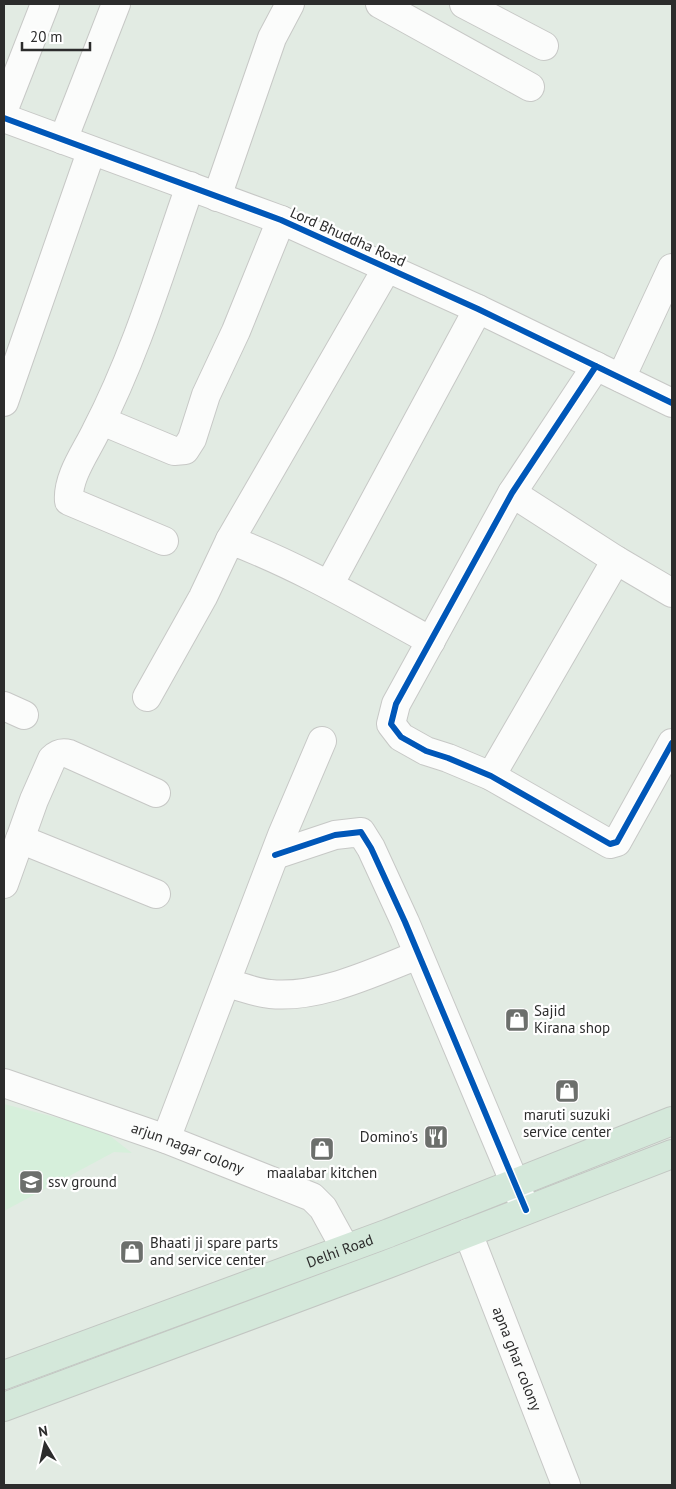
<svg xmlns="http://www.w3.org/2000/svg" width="676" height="1489" viewBox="0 0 676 1489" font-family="'PT Sans',sans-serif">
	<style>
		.education { fill: #d6efdb }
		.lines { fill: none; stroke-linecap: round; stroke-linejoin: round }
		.minor-casing { stroke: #c7c8c6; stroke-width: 30 }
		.major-casing { stroke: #c2c6c2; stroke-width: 30 }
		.minor { stroke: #fbfcfb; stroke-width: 28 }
		.major { stroke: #d4e8da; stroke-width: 28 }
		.cycleway-casing { stroke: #fff; stroke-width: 9 }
		.cycleway { stroke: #0057b8; stroke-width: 6 }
		.labels { text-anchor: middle; stroke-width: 4.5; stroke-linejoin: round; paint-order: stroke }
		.street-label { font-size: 15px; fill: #2c2c2c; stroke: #fff }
		.poi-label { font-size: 15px; fill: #2c2c2c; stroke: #fff; text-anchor: start }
	</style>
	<rect width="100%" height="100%" fill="#e2ebe3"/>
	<path class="education" d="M 4,1104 L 101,1129 L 132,1153 L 114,1152 L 4,1211 Z"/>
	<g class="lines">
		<defs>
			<g id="minor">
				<path d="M 380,4 L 530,87"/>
				<path d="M 464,4 L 544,46"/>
				<path d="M 4,109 L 45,4"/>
				<path d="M 4,118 L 281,220 L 478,309 L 672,403"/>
				<path d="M 63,140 L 116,4"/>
				<path d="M 217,197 L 272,38 L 290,4"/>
				<path d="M 596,366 L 512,493 L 396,704 L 391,724 L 401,737 L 426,751 L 448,758 L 491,776 L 610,844 L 617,842 L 672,743"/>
				<path d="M 621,378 L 672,268"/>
				<path d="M 4,402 L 91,152"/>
				<path d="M 102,421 L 174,451 L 185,450 L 192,439 L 206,395 L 236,331 L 281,220"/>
				<path d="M 512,493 L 616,560 L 672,593"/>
				<path d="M 230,540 L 387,268"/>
				<path d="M 164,541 L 69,501 C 67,477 86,452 96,431 C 136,354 161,269 190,186"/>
				<path d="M 329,585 L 478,309"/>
				<path d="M 147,697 L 203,597 L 230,540 C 301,567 365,605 431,641"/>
				<path d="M 4,706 L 24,715"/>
				<path d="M 491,776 L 616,560"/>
				<path d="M 20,839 L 156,894"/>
				<path d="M 275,855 L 335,835 L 361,832 L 371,848 L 405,922 L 526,1210"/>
				<path d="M 4,884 L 34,800 L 52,759 C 58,753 62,752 69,754 L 156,793"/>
				<path d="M 226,983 C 240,986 256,993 270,994 C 319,999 374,972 418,955"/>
				<path id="s1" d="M 4,1083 L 166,1139 L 312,1197 L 323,1208 L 345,1248"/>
				<path d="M 166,1139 L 282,835 L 322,741"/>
				<path id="s2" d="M 468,1233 L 566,1485"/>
			</g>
			<g id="major">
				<path id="s3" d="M 4,1375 L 389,1233 L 672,1121"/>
				<path d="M 4,1407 L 388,1264 L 672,1154"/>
			</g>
		</defs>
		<use href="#minor" class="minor-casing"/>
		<use href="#major" class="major-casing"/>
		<use href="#minor" class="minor"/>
		<use href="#major" class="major"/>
		<defs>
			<path id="cycleway" d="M 4,118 L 281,220 L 478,309 L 672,403
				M 596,366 L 512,493 L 396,704 L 391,724 L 401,737 L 426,751 L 448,758 L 491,776 L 610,844 L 617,842 L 672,743
				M 275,855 L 335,835 L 361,832 L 371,848 L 405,922 L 526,1210"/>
		</defs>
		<use href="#cycleway" class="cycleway-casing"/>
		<use href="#cycleway" class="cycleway"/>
	</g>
	<defs>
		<symbol id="shop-square" viewBox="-11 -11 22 22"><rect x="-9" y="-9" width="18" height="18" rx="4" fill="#6c6f6c" stroke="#fff"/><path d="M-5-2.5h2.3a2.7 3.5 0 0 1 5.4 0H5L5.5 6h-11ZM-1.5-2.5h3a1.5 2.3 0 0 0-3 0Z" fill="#fff"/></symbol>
		<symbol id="restaurant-square" viewBox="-11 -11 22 22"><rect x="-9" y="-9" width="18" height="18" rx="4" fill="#6c6f6c" stroke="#fff"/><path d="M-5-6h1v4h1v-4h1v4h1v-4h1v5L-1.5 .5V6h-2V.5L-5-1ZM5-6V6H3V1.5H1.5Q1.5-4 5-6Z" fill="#fff"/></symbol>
		<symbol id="university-square" viewBox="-11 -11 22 22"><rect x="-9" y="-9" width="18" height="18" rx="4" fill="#6c6f6c" stroke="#fff"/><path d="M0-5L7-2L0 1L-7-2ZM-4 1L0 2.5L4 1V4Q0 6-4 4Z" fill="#fff"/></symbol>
	</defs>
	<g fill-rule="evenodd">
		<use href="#shop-square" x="503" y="1006" width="28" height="28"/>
		<use href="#shop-square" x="553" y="1077" width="28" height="28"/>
		<use href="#restaurant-square" x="422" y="1123" width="28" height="28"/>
		<use href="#shop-square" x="308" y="1135" width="28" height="28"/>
		<use href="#university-square" x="17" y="1168" width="28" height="28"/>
		<use href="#shop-square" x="118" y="1238" width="28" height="28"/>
	</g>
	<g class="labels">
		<g class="street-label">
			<text transform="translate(348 237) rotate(24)" y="5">Lord Bhuddha Road</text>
			<text dy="5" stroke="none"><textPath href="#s1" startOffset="195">arjun nagar colony</textPath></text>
			<text dy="5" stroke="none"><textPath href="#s3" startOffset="358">Delhi Road</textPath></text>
			<text dy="5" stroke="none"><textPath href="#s2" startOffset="135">apna ghar colony</textPath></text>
		</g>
		<g class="poi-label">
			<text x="534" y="1016">Sajid<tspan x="534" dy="17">Kirana shop</tspan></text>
			<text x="567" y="1120" text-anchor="middle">maruti suzuki<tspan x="567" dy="17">service center</tspan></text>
			<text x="418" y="1142" text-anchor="end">Domino's</text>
			<text x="322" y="1178" text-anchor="middle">maalabar kitchen</text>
			<text x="48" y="1187">ssv ground</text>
			<text x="150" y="1248">Bhaati ji spare parts<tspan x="150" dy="17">and service center</tspan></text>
		</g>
	</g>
	<rect width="676" height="1489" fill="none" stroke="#2c2c2c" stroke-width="10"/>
	<g transform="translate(45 1444) rotate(351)" stroke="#ffffff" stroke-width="4" paint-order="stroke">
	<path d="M0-4L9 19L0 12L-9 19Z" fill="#2c2c2c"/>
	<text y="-8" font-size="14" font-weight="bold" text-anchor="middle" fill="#2c2c2c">N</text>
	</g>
	<path d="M22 42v8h68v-8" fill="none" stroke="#2c2c2c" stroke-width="2.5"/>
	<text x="30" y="42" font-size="15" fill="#2c2c2c" stroke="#ffffff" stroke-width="4" paint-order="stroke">20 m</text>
</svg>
